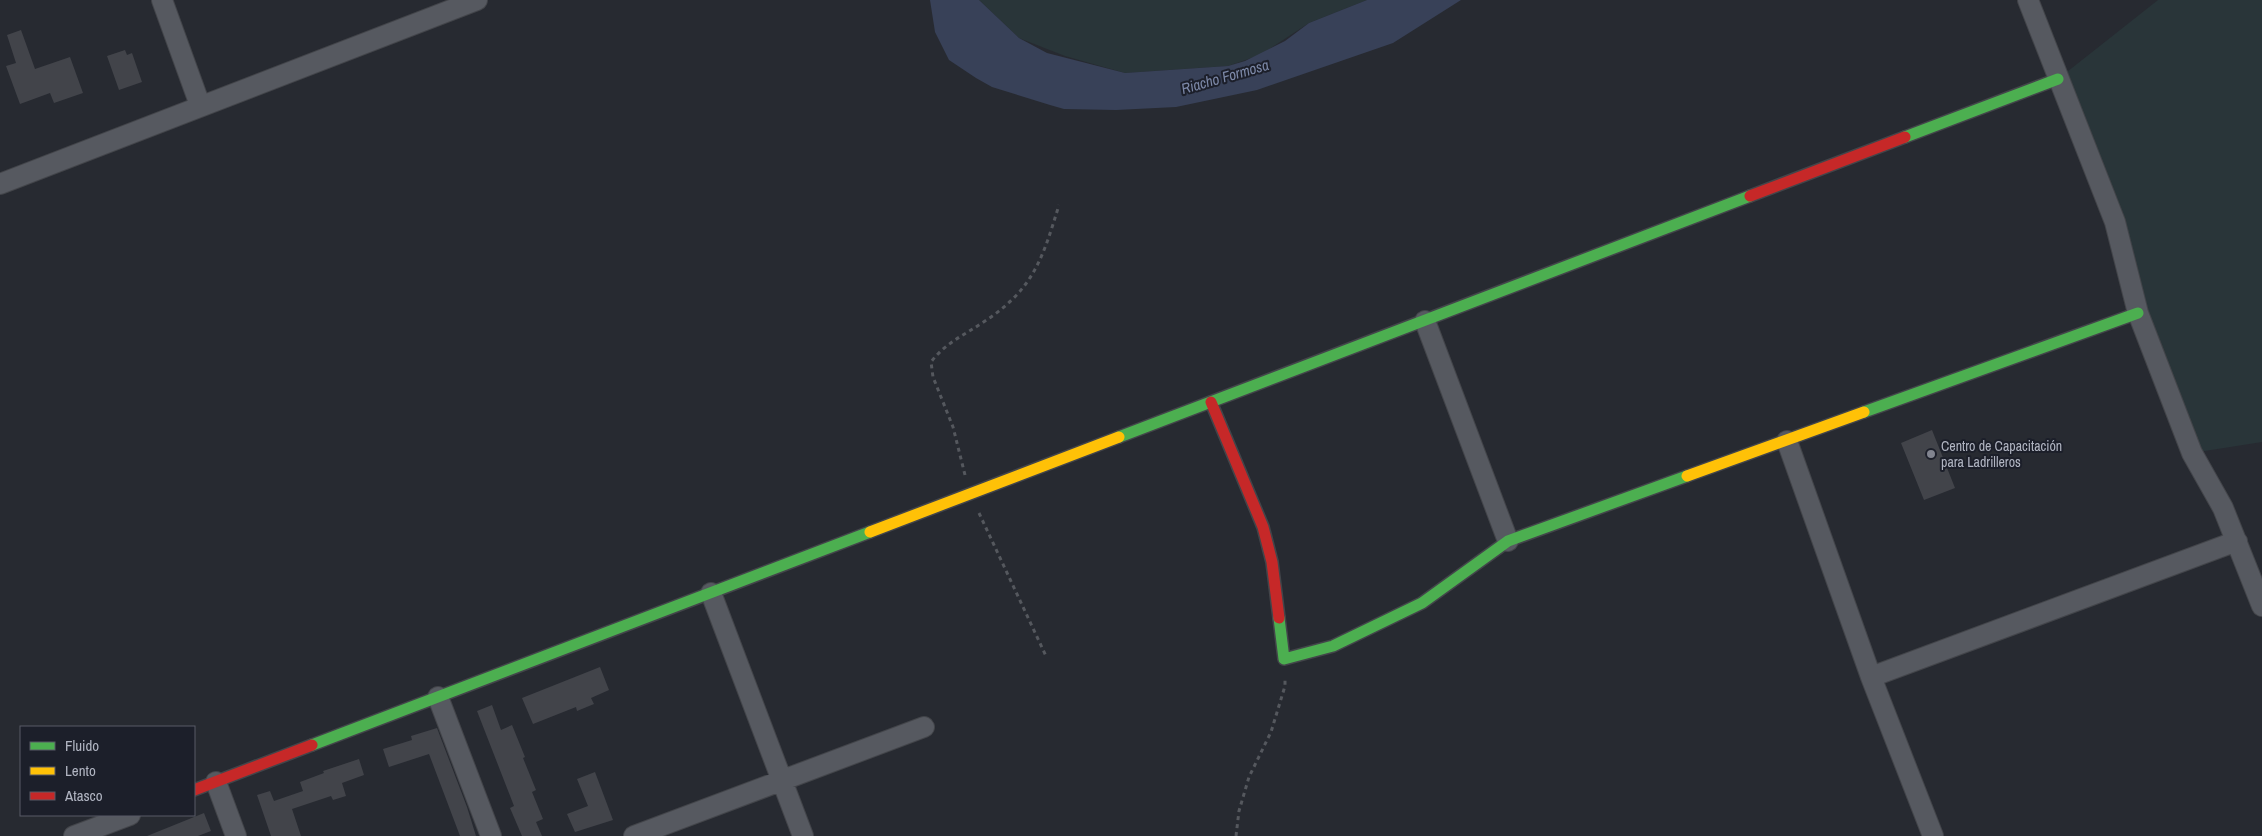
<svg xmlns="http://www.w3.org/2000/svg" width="2262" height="836" viewBox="0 0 2262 836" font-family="'Archivo Narrow',sans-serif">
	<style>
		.green { fill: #293539 }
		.water { fill: #384158 }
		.building { fill: #42444a }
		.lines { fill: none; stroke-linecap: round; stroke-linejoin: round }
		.street-casing { stroke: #43454a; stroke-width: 22 }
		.fast-casing { stroke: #43454a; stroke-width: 14 }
		.slow-casing { stroke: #43454a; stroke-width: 14 }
		.jam-casing { stroke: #43454a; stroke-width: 14 }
		.path { stroke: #55585e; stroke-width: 3; stroke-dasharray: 4 4; stroke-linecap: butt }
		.street { stroke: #565960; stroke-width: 20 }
		.fast { stroke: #4caf50; stroke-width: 11 }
		.slow { stroke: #ffc107; stroke-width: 11 }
		.jam { stroke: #c62828; stroke-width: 11 }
		.poi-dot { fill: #81848f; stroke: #1c1f2a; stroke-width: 2 }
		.labels { text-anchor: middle; stroke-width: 4; stroke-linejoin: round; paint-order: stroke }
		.poi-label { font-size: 14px; fill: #b1b5c2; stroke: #1c1f2a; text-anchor: start }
		.water-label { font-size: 15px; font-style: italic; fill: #7c88a7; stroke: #1c1f2a }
	</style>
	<rect width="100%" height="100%" fill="#272a31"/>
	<path class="green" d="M 979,0 L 1367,0 L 1309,23 L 1260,55 L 1228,66 L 1125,73 L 1065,56 L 1019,38 Z
		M 2158,0 L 2262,0 L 2262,442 L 2192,453 L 2058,79 Z"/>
	<path class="water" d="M 930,0 L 979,0 L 1019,38 L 1047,53 L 1125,73 L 1228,66 L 1245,61 L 1285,41 L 1309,23 L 1367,0 L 1461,0 L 1393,43 L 1257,90 L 1176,107 L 1116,110 L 1064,109 L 1050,105 L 992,87 L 976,78 L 949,60 L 935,32 Z"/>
	<path class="building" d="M 21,30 L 35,69 L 70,57 L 83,93 L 54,103 L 50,93 L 20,104 L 6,66 L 16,63 L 7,35 Z
		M 125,50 L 127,55 L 132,53 L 142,82 L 119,90 L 107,56 Z
		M 1932,430 L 1955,488 L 1924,500 L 1901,443 Z
		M 600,667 L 609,690 L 591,698 L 594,704 L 577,711 L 576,707 L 533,724 L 522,698 Z
		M 492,705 L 501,730 L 512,725 L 525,757 L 523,758 L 536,790 L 532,792 L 543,819 L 536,822 L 542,836 L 522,836 L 510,808 L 514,806 L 477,711 Z
		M 437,728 L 467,807 L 476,836 L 460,836 L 429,754 L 389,767 L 383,749 L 412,740 L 411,736 Z
		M 359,759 L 364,775 L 342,783 L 346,796 L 333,800 L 331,796 L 292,809 L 301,836 L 271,836 L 257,795 L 270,791 L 274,801 L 303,791 L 300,782 L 324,773 L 323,771 Z
		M 595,772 L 613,820 L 575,832 L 567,814 L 588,806 L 577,779 Z
		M 204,813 L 211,831 L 198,836 L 147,836 Z"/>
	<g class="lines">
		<defs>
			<path id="street" d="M 162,0 L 200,105
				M 2028,0 L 2115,222 L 2138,313 L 2192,453 L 2223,508 L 2262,606
				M 0,184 L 477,0
				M 1425,321 L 1508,541
				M 1787,441 L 1871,677 L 1933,836
				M 711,593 L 803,836
				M 1871,677 L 2237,541
				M 438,697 L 491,836
				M 216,782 L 236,836
				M 74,836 L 130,815
				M 634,836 L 924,727"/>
			<path id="fast" d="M 1905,137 L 2058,79
				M 1864,412 L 2138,313
				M 1119,437 L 1750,196
				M 1279,618 L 1284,659 L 1333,646 L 1422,603 L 1508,541 L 1687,476
				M 312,745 L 870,532"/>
			<path id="slow" d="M 1687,476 L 1864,412
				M 870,532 L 1119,437"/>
			<path id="jam" d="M 1750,196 L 1905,137
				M 1211,402 L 1263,527 L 1272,562 L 1279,618
				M 194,790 L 312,745"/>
		</defs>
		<use href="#street" class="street-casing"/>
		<use href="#fast" class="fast-casing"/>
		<use href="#slow" class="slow-casing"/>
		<use href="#jam" class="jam-casing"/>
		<path class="path" d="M 965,475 L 953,427 L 933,377 L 931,362 C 946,342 965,335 985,321 C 1034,289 1043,257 1059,205
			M 979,513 L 1046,656
			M 1236,836 L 1239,811 L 1249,777 L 1271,732 L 1285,686 L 1285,680"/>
		<use href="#street" class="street"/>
		<use href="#fast" class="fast"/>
		<use href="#slow" class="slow"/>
		<use href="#jam" class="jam"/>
	</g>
	<circle class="poi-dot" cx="1931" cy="454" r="5"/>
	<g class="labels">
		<g class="poi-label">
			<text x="1941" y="451">Centro de Capacitación<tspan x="1941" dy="16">para Ladrilleros</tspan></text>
		</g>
		<g class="water-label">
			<text transform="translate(1225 77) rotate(-16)" y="5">Riacho Formosa</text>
		</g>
	</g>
	<rect x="20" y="726" width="175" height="90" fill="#1c1f2a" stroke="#585b67"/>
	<rect x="30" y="742" width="25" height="8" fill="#4caf50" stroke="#585b67"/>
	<text x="65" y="751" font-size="15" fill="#b1b5c2">Fluido</text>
	<rect x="30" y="767" width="25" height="8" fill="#ffc107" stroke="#585b67"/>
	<text x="65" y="776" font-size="15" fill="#b1b5c2">Lento</text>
	<rect x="30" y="792" width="25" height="8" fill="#c62828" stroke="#585b67"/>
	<text x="65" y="801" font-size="15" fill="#b1b5c2">Atasco</text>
</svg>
